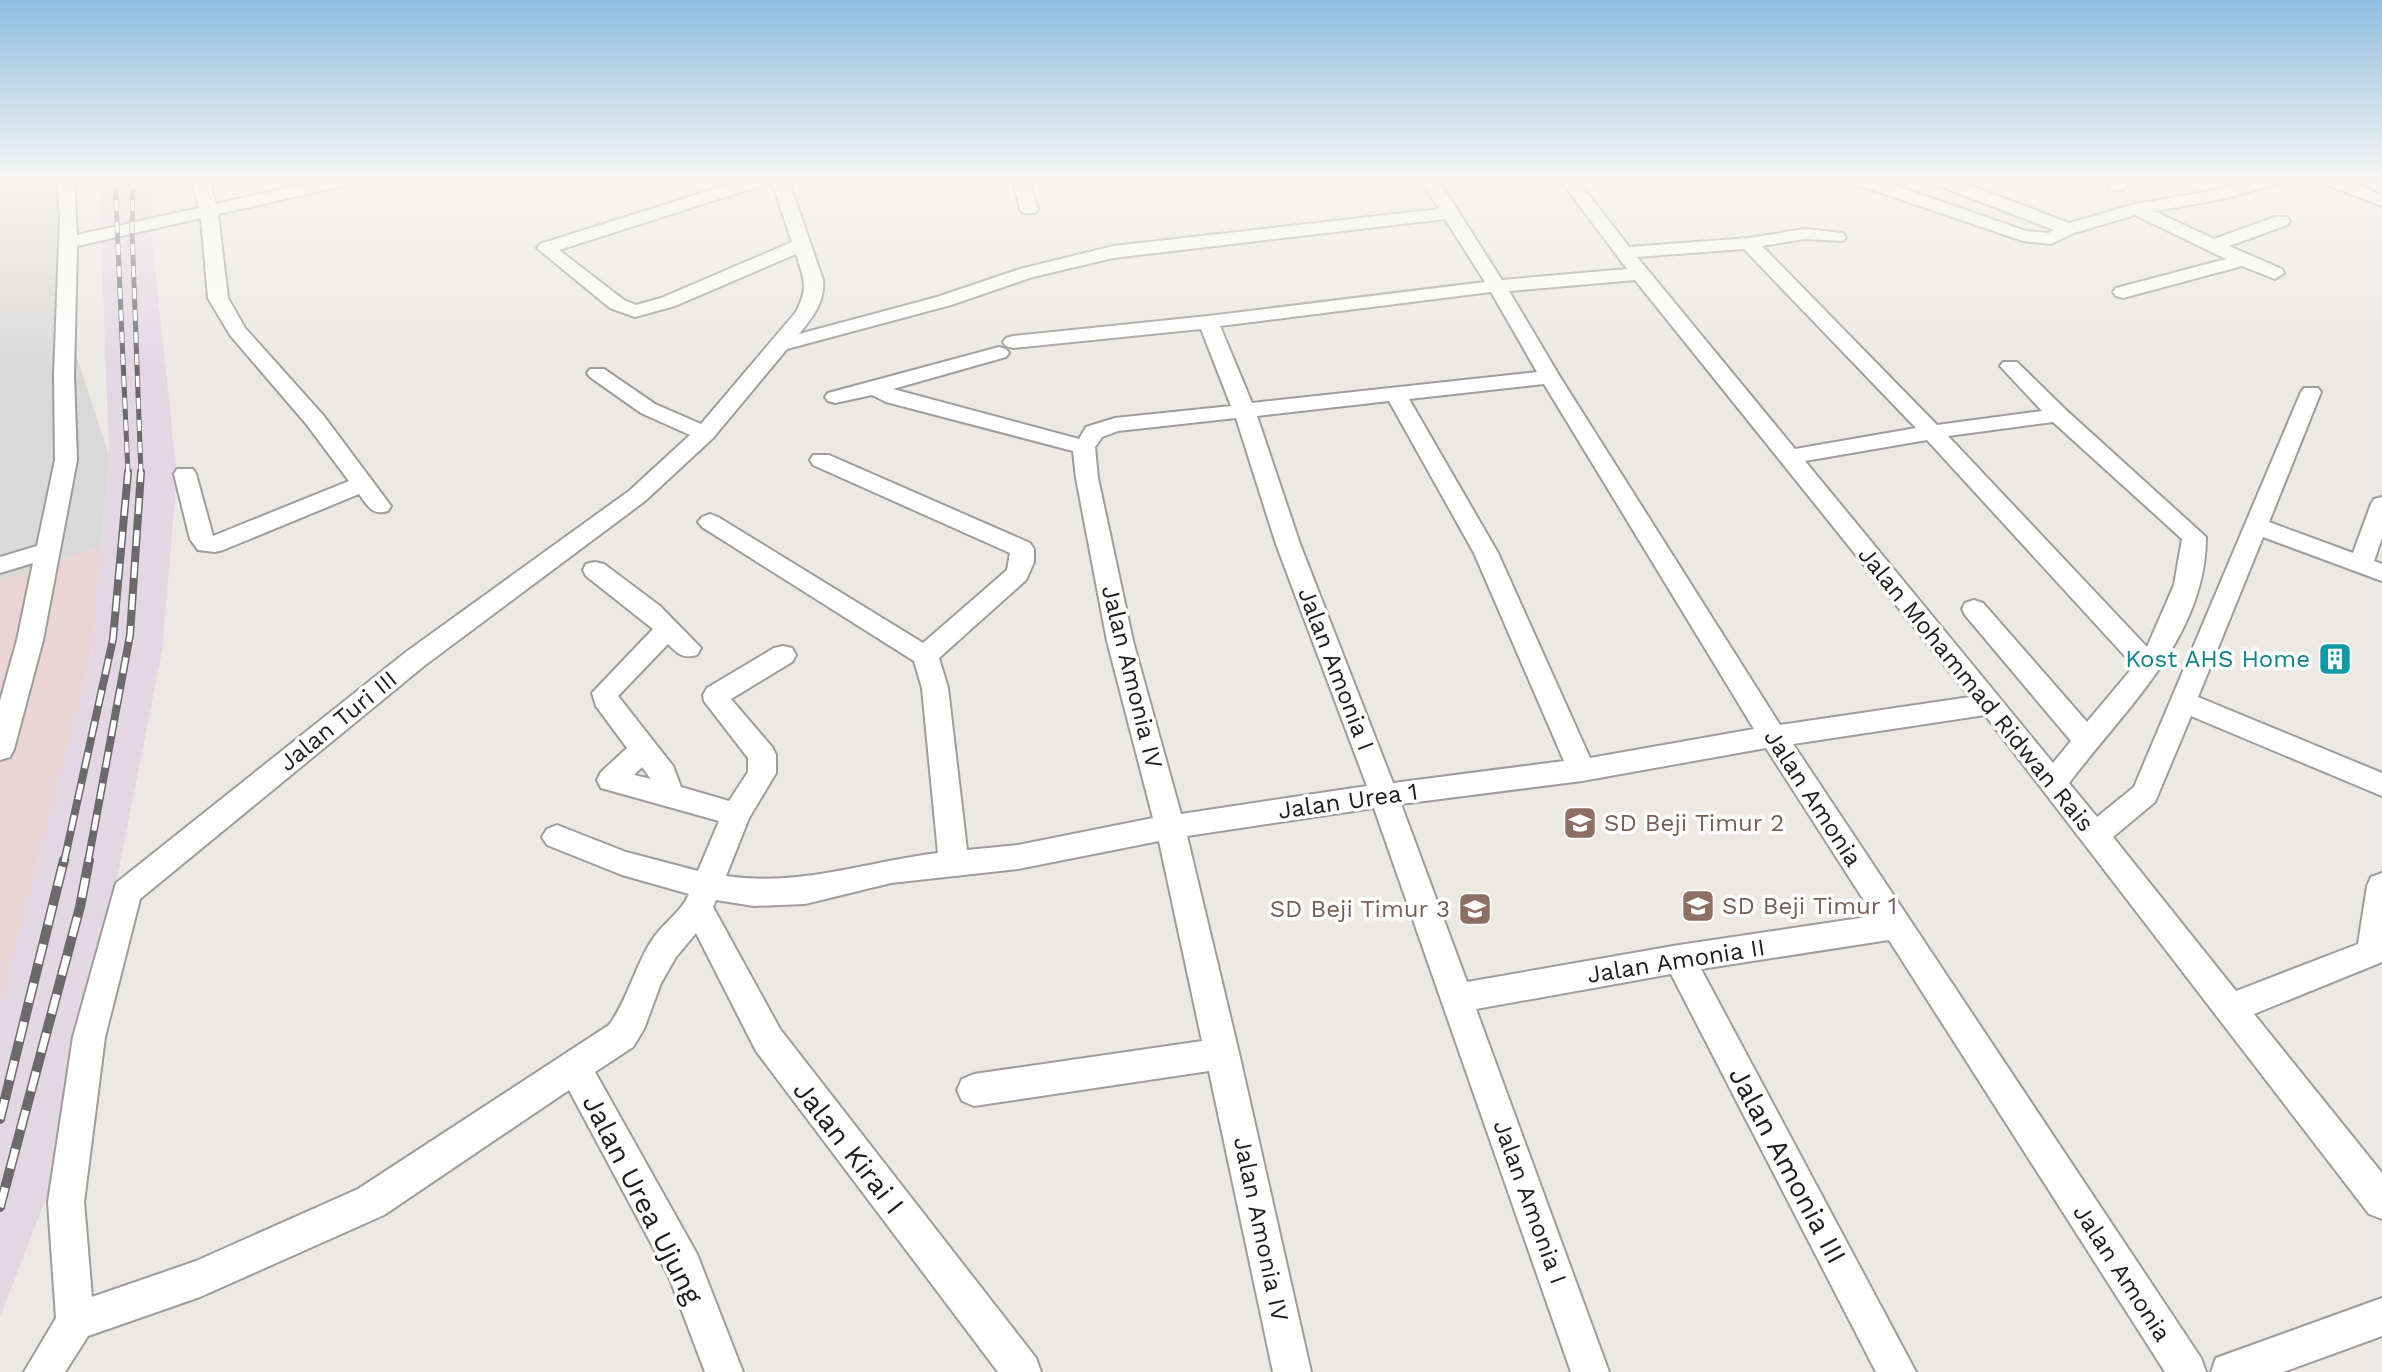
<svg xmlns="http://www.w3.org/2000/svg" width="2382" height="1372" viewBox="0 0 2382 1372" font-family="'Work Sans',sans-serif">
	<style>
		.residential { fill: #dad9d9 }
		.commercial { fill: #ebd4d4 }
		.industrial { fill: #e5d6e3 }
		.lines { fill: none; stroke-linecap: round; stroke-linejoin: round }
		.minor-casing { stroke: #9d9d9d; stroke-width: 4 }
		.minor { fill: #fff; fill-rule: evenodd }
		.rail-far2-casing { stroke: #6a6a6a; stroke-width: 5 }
		.rail-far1-casing { stroke: #6a6a6a; stroke-width: 8 }
		.rail-casing { stroke: #6a6a6a; stroke-width: 10 }
		.rail-far2 { stroke: #fff; stroke-width: 3.5; stroke-dasharray: 11; stroke-linecap: butt }
		.rail-far1 { stroke: #fff; stroke-width: 5; stroke-dasharray: 16; stroke-linecap: butt }
		.rail { stroke: #fff; stroke-width: 7; stroke-dasharray: 20; stroke-linecap: butt }
		.labels { text-anchor: middle; stroke-width: 7; stroke-linejoin: round; paint-order: stroke }
		.culture-label { font-size: 24px; fill: #0d838f; stroke: #fff; text-anchor: end }
		.street-label { font-size: 24px; fill: #1c1c1c; stroke: #fff }
		.education-label { font-size: 24px; fill: #785e54; stroke: #fff; text-anchor: start }
		.near-street-label { font-size: 28px; fill: #1c1c1c; stroke: #fff }
	</style>
	<rect width="100%" height="100%" fill="#ece9e3"/>
	<path class="residential" d="M 0,178 L 70,178 L 72,343 L 109,455 L 101,547 L 0,580 Z"/>
	<path class="commercial" d="M 101,547 L 91,655 L 0,1004 L 0,580 Z"/>
	<path class="industrial" d="M 99,178 L 154,178 L 151,231 L 177,475 L 162,651 L 62,1157 L 0,1317 L 0,1004 L 91,655 L 109,455 Z"/>
	<g class="lines">
		<defs>
			<path id="minor" d="M 57,178 L 74,178 L 77,235 L 199,208 L 192,178 L 209,178 L 216,204 L 332,178 L 364,178 L 356,183 L 218,214 L 228,298 L 245,328 L 323,415 L 391,506 L 388,511 C 372,516 368,506 359,494 L 223,550 L 215,552 L 198,550 L 190,539 L 174,474 L 177,469 L 193,469 L 196,474 L 213,536 L 349,481 L 307,425 L 230,335 L 208,298 L 201,218 L 77,246 L 74,375 L 77,460 L 43,640 L 14,749 L 10,757 L 0,760 L 0,701 L 17,640 L 33,563 L 0,573 L 0,557 L 37,546 L 55,460 L 54,375 L 60,216 Z
				M 749,178 L 788,178 L 823,280 C 825,302 813,317 799,334 L 937,297 L 1020,269 L 1113,246 L 1439,209 L 1420,178 L 1437,178 L 1502,280 L 1627,269 L 1559,178 L 1576,178 L 1629,247 L 1749,238 L 1804,229 L 1843,233 L 1846,237 L 1843,241 L 1804,239 L 1762,246 L 1937,425 L 2042,411 L 2000,366 L 2003,362 L 2017,362 L 2066,410 L 2206,537 C 2206,637 2125,709 2069,783 L 2097,817 L 2134,787 L 2301,392 L 2304,388 L 2318,388 L 2321,392 L 2269,522 L 2353,553 L 2371,504 L 2374,499 L 2382,497 L 2382,538 L 2374,561 L 2382,564 L 2382,581 L 2263,537 L 2198,697 L 2382,773 L 2382,796 L 2191,716 L 2155,802 L 2113,837 L 2236,991 L 2358,944 L 2367,886 L 2371,877 L 2382,873 L 2382,962 L 2254,1014 L 2382,1173 L 2382,1219 L 2369,1214 L 1985,715 L 1793,744 L 2201,1358 L 2206,1372 L 2165,1372 L 1889,940 L 1701,969 L 1916,1372 L 1876,1372 L 1671,974 L 1476,1009 L 1609,1372 L 1571,1372 L 1374,808 L 1187,836 L 1239,1053 L 1311,1372 L 1273,1372 L 1209,1071 L 974,1106 L 962,1101 L 957,1090 L 962,1079 L 974,1074 L 1202,1041 L 1159,841 L 1018,869 L 891,883 L 805,904 L 754,906 L 716,900 L 713,907 L 780,1029 L 1036,1358 L 1041,1372 L 998,1372 L 756,1051 L 696,933 L 676,957 L 661,983 L 644,1029 L 633,1047 L 595,1072 L 697,1254 L 743,1372 L 705,1372 L 669,1277 L 569,1090 L 384,1215 L 200,1297 L 88,1336 L 65,1372 L 24,1372 L 56,1318 L 48,1202 L 73,1037 L 116,883 L 406,652 L 629,491 L 690,435 L 641,413 L 590,377 L 587,373 L 590,369 L 604,369 L 655,404 L 701,424 L 796,312 C 809,287 804,279 796,254 L 675,306 L 635,317 L 610,308 L 537,248 L 540,244 ZM 772,182 L 792,242 L 661,298 L 636,305 L 624,300 L 559,250 ZM 1445,219 L 1485,282 L 1208,316 L 1013,336 L 1006,338 L 1003,342 L 1006,346 L 1013,348 L 1201,329 L 1231,406 L 1115,418 L 1086,427 L 1079,439 L 893,389 L 1006,357 L 1009,353 L 1006,349 L 999,347 L 828,393 L 825,397 L 828,401 L 835,403 L 872,395 L 886,402 L 1073,451 L 1076,478 L 1107,641 L 1153,818 L 1018,845 L 967,850 L 948,688 L 939,658 L 1026,580 L 1034,562 L 1034,549 L 1030,543 L 829,455 L 813,455 L 810,460 L 813,465 L 1010,553 L 1007,570 L 923,643 L 718,517 L 710,514 L 702,517 L 698,522 L 702,527 L 914,661 L 922,688 L 938,853 C 864,862 801,887 726,876 L 749,818 L 776,773 L 776,755 L 772,747 L 731,699 L 792,662 L 796,655 L 792,648 L 783,646 L 774,648 L 707,688 L 703,695 L 704,701 L 748,758 L 748,772 L 729,801 L 681,787 L 673,766 L 618,696 L 668,644 C 678,654 683,659 697,655 L 701,648 L 660,606 L 604,564 L 595,562 L 586,564 L 583,570 L 586,576 L 653,629 L 592,693 L 596,706 L 627,748 L 601,772 L 597,780 L 601,788 L 719,821 L 698,871 L 626,852 L 557,825 L 547,829 L 542,837 L 547,845 L 622,875 L 689,894 C 682,911 665,922 654,937 C 635,964 629,998 609,1025 L 358,1189 L 196,1261 L 92,1297 L 84,1202 L 105,1037 L 140,899 L 424,666 L 645,501 L 713,438 L 787,349 L 951,305 L 1033,277 L 1113,258 ZM 1744,249 L 1916,428 L 1795,449 L 1637,257 ZM 1635,280 L 1970,697 L 1780,725 L 1560,377 L 1509,291 ZM 1491,292 L 1537,372 L 1252,403 L 1220,326 ZM 1544,384 L 1754,729 L 1590,758 L 1498,553 L 1409,399 ZM 1389,401 L 1474,553 L 1564,761 L 1393,783 L 1300,544 L 1257,416 ZM 1236,418 L 1276,544 L 1367,786 L 1181,814 L 1133,641 L 1098,478 L 1095,447 L 1102,437 L 1118,431 ZM 2053,422 L 2182,539 L 2174,585 L 2147,647 L 1948,436 ZM 1927,440 L 2134,666 L 2087,722 L 1983,603 L 1974,600 L 1965,603 L 1962,609 L 1965,615 L 2071,741 L 2053,763 L 1805,461 ZM 1766,748 L 1874,916 L 1679,945 L 1467,982 L 1401,804 L 1582,781 ZM 642,767 L 650,778 L 651,779 L 634,775 Z
				M 1012,178 L 1029,178 L 1038,209 L 1035,213 L 1023,213 L 1020,209 Z
				M 1847,178 L 1873,178 L 2026,231 L 2048,233 L 2054,230 L 1929,182 L 1927,178 L 1951,178 L 2069,223 L 2136,204 L 2221,189 L 2258,178 L 2286,178 L 2284,182 L 2223,199 L 2154,211 L 2214,239 L 2275,217 L 2287,217 L 2290,221 L 2287,225 L 2229,246 L 2282,269 L 2284,273 L 2275,279 L 2242,266 L 2123,298 L 2116,296 L 2113,292 L 2116,288 L 2226,259 L 2135,215 L 2074,233 L 2051,244 L 2023,241 L 1849,182 Z
				M 2114,178 L 2132,178 L 2123,190 L 2117,191 L 2108,186 Z
				M 2317,178 L 2341,178 L 2382,195 L 2382,206 L 2319,182 Z
				M 2382,1298 L 2382,1336 L 2283,1372 L 2211,1372 L 2216,1358 Z"/>
		</defs>
		<use href="#minor" class="minor-casing"/>
		<use href="#minor" class="minor"/>
		<defs>
			<path id="rail-far2" d="M 115,178 L 128,474
				M 133,178 L 132,229 L 141,474"/>
			<path id="rail-far1" d="M 64,862 L 113,639 L 128,472
				M 88,862 L 130,635 L 141,472"/>
			<path id="rail" d="M 0,1119 L 64,860
				M 0,1207 L 80,907 L 89,860"/>
		</defs>
		<use href="#rail-far2" class="rail-far2-casing"/>
		<use href="#rail-far1" class="rail-far1-casing"/>
		<use href="#rail" class="rail-casing"/>
		<use href="#rail-far2" class="rail-far2"/>
		<use href="#rail-far1" class="rail-far1"/>
		<use href="#rail" class="rail"/>
	</g>
	<linearGradient id="sky" x2="0" y2="1"><stop stop-color="#8fbee0"/><stop offset="0.48" stop-color="#f6f5f2"/><stop offset="1" stop-color="#f6f5f2" stop-opacity="0"/></linearGradient>
	<rect width="2382" height="370" fill="url(#sky)"/>
	<defs>
		<symbol id="building-square" viewBox="-11 -11 22 22"><rect x="-9" y="-9" width="18" height="18" rx="4" fill="#0f9aa8" stroke="#fff"/><path d="M-4-6H4V6H1V3H-1V6H-4ZM-2.5-4.3h1.7v1.8h-1.7ZM.8-4.3h1.7v1.8H.8ZM-2.5-1h1.7V.8h-1.7ZM.8-1h1.7V.8H.8Z" fill="#fff"/></symbol>
		<symbol id="school-square" viewBox="-11 -11 22 22"><rect x="-9" y="-9" width="18" height="18" rx="4" fill="#8d6e63" stroke="#fff"/><path d="M0-5L7-2L0 1L-7-2ZM-4 1L0 2.5L4 1V4Q0 6-4 4Z" fill="#fff"/></symbol>
	</defs>
	<g fill-rule="evenodd">
		<use href="#building-square" x="2316" y="640" width="38" height="38"/>
		<use href="#school-square" x="1561" y="804" width="38" height="38"/>
		<use href="#school-square" x="1679" y="887" width="38" height="38"/>
		<use href="#school-square" x="1456" y="890" width="38" height="38"/>
	</g>
	<g class="labels">
		<g class="culture-label">
			<text x="2310" y="667">Kost AHS Home</text>
		</g>
		<g class="street-label">
			<text transform="translate(1336 669) rotate(69)" y="8">Jalan Amonia I</text>
			<text transform="translate(1132 677) rotate(76)" y="8">Jalan Amonia IV</text>
			<text transform="translate(1976 689) rotate(51)" y="8">Jalan Mohammad Ridwan Rais</text>
			<text transform="translate(338 721) rotate(-39)" y="8">Jalan Turi III</text>
			<text transform="translate(1813 798) rotate(57)" y="8">Jalan Amonia</text>
			<text transform="translate(1348 801) rotate(-8)" y="8">Jalan Urea 1</text>
			<text transform="translate(1676 961) rotate(-9)" y="8">Jalan Amonia II</text>
			<text transform="translate(1530 1202) rotate(70)" y="8">Jalan Amonia I</text>
			<text transform="translate(1261 1229) rotate(78)" y="8">Jalan Amonia IV</text>
			<text transform="translate(2122 1273) rotate(57)" y="8">Jalan Amonia</text>
		</g>
		<g class="education-label">
			<text x="1604" y="831">SD Beji Timur 2</text>
			<text x="1722" y="914">SD Beji Timur 1</text>
			<text x="1450" y="917" text-anchor="end">SD Beji Timur 3</text>
		</g>
		<g class="near-street-label">
			<text transform="translate(849 1147) rotate(52)" y="10">Jalan Kirai I</text>
			<text transform="translate(1788 1165) rotate(62)" y="10">Jalan Amonia III</text>
			<text transform="translate(643 1199) rotate(63)" y="10">Jalan Urea Ujung</text>
		</g>
	</g>
</svg>
